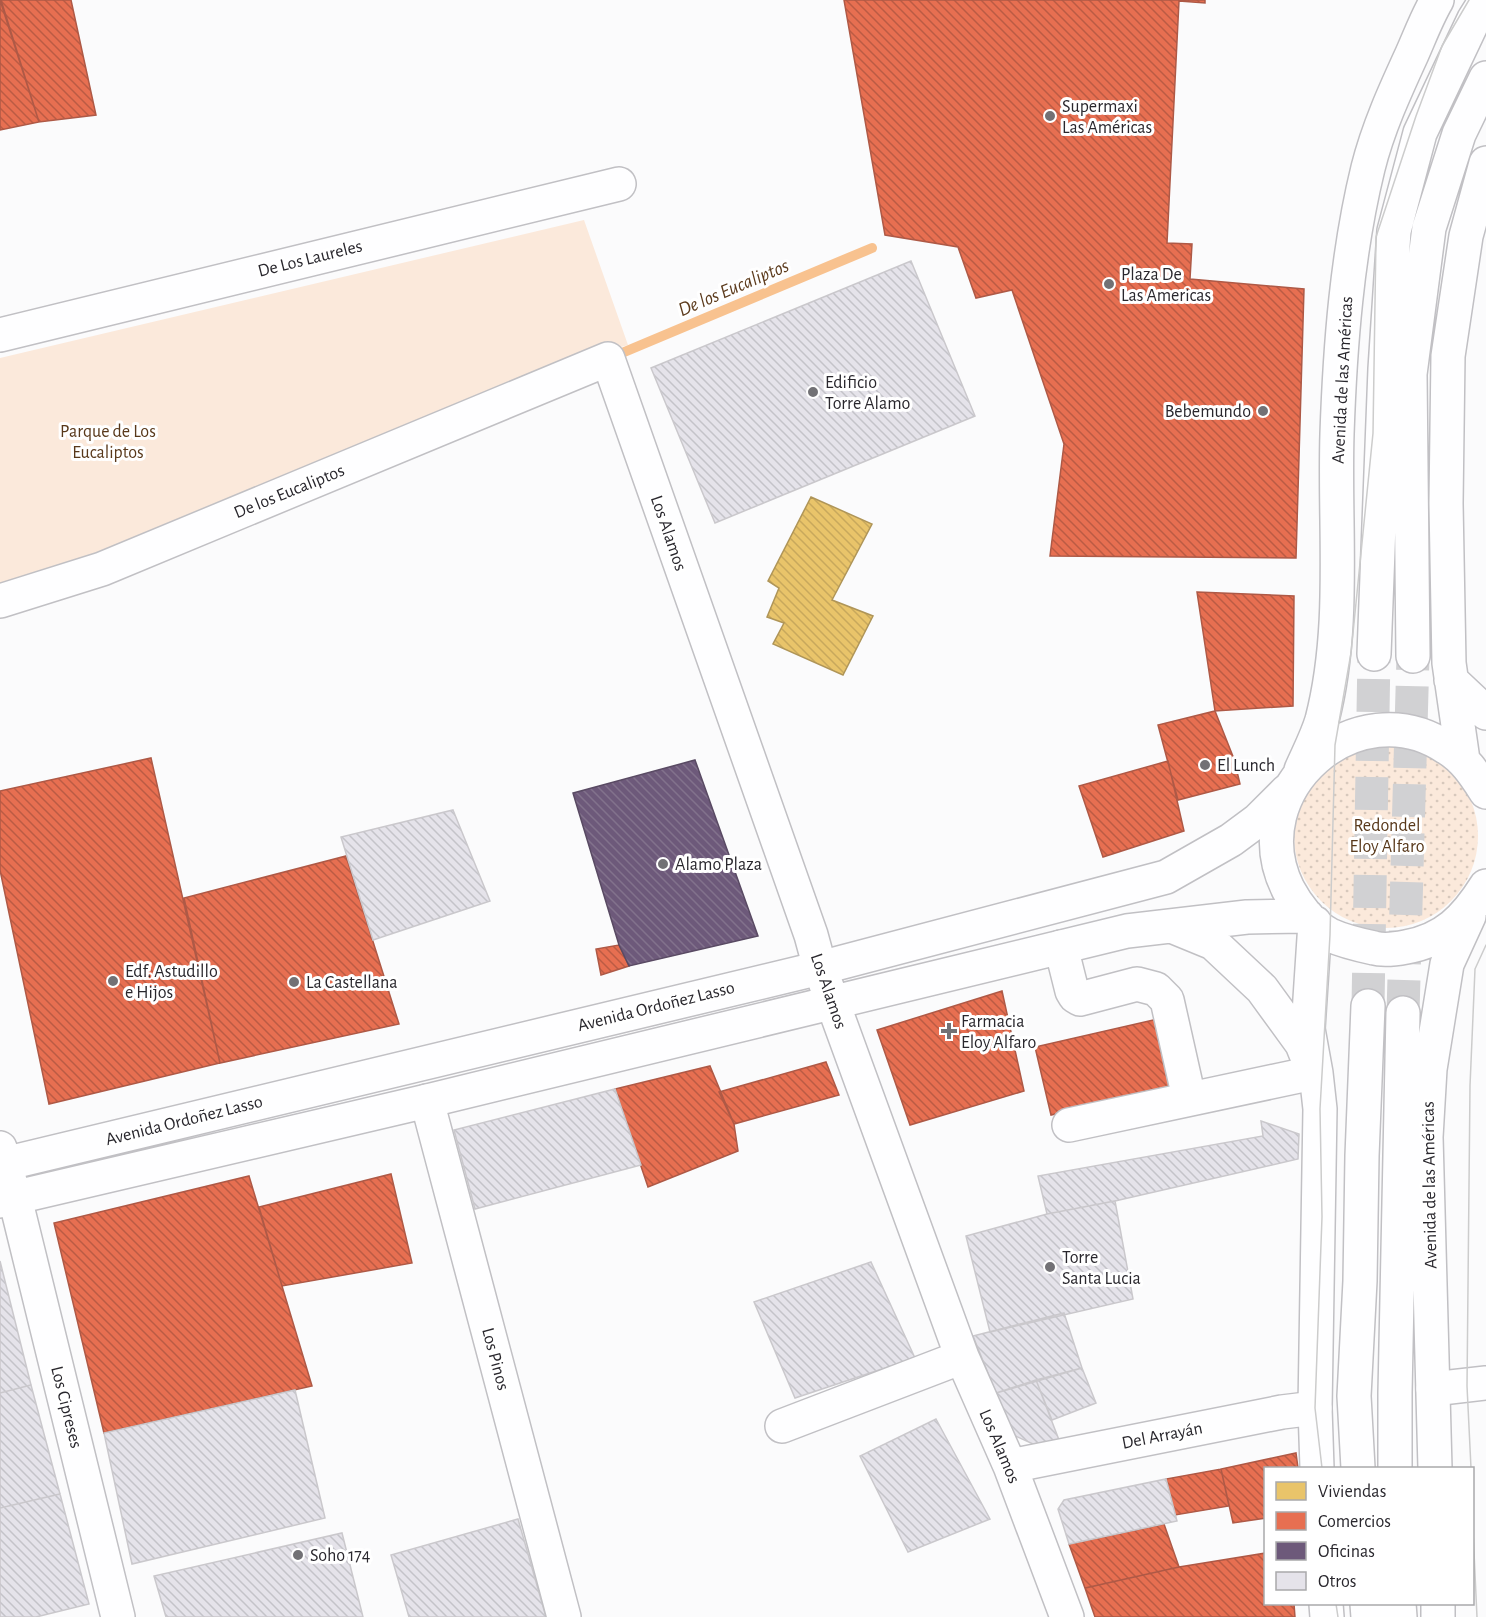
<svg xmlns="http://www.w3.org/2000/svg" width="1486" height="1617" viewBox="0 0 1486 1617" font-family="'Alegreya Sans',sans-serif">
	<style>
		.green { fill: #fbe9db }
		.garden { fill: url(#garden-dots) }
		.homes { fill: url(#homes-back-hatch); stroke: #af9558; stroke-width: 1.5 }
		.shops { fill: url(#shops-back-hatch); stroke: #ae5946; stroke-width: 1.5 }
		.offices { fill: url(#offices-back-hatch); stroke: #594a63; stroke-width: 1.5 }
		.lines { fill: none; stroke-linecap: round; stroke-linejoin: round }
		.stream { stroke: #f8c28f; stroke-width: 10 }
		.building { fill: url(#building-back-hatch); stroke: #cac8cc; stroke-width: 1.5 }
		.major-tunnel { stroke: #d1d1d3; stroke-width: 33; stroke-dasharray: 33 16; stroke-linecap: butt }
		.minor-casing { stroke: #c1c0c4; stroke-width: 36 }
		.major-casing { stroke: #c1c0c4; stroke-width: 36 }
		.minor { stroke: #fefeff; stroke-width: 33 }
		.major { stroke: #fefeff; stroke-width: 33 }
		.tram { stroke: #ccc; stroke-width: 1.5 }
		.poi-dot { fill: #727175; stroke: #fff; stroke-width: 2 }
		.labels { text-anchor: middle; stroke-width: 6; stroke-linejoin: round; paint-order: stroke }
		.poi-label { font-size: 18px; fill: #29272d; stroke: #fff; text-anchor: start }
		.street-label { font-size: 18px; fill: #29272d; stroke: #fff }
		.park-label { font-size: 18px; fill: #58381a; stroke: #fff }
		.water-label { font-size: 20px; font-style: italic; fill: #5d3c1e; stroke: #fff }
	</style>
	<defs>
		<pattern id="garden-dots" width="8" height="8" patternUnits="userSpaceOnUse" patternTransform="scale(1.5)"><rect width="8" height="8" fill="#fbe9db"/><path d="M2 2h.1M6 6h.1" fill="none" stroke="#d7c8bc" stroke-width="1.8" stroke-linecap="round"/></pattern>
		<pattern id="homes-back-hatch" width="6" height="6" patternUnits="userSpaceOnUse" patternTransform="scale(1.5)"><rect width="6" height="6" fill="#e9c46a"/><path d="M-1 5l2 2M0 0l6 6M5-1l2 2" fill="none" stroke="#c8a85c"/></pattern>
		<pattern id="shops-back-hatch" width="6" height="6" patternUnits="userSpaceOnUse" patternTransform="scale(1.5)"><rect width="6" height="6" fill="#e76f51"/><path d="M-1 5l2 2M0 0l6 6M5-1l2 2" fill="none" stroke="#bb5b44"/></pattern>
		<pattern id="offices-back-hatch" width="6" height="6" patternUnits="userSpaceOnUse" patternTransform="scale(1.5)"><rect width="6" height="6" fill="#6d597a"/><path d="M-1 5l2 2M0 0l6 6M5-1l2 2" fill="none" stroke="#82728c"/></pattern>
		<pattern id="building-back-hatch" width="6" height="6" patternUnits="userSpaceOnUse" patternTransform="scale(1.5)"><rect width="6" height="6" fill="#e5e3ea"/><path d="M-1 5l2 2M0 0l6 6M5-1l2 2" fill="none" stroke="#c4c3c9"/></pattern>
	</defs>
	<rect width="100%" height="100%" fill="#fbfbfc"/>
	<path class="green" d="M 584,220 L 628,345 L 590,356 L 0,602 L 0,358 Z"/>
	<path class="garden" d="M1294 836a92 92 0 1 1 184 0a92 92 0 1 1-184 0Z"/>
	<path class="homes" d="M 811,497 L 872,524 L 832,600 L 873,616 L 843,675 L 773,644 L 784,623 L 767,617 L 779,588 L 768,581 Z"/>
	<path class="shops" d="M 0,0 L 39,122 L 0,130 Z
		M 1,0 L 71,0 L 96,115 L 39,122 Z
		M 844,0 L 1205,0 L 1205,3 L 1179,1 L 1167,243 L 1192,244 L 1190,279 L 1304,289 L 1296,558 L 1050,556 L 1064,444 L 1012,290 L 976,298 L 958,247 L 885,235 Z
		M 1197,592 L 1294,596 L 1293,706 L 1215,711 Z
		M 1215,711 L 1234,759 L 1240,784 L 1178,800 L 1158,725 Z
		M 151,758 L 220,1063 L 49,1104 L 0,870 L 0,791 Z
		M 1168,761 L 1184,831 L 1103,857 L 1079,786 Z
		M 346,856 L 399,1024 L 220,1063 L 184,898 Z
		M 619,945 L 629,966 L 601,975 L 596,949 Z
		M 1002,991 L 1024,1091 L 910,1125 L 877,1030 Z
		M 1184,1013 L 1197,1081 L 1051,1115 L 1035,1047 Z
		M 826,1062 L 839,1095 L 734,1124 L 719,1092 Z
		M 710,1066 L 734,1124 L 738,1151 L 648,1187 L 615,1089 Z
		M 391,1174 L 412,1263 L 282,1286 L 259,1207 Z
		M 249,1176 L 312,1386 L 104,1433 L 54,1223 Z
		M 1296,1453 L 1298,1468 L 1266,1468 L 1266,1518 L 1233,1523 L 1221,1469 Z
		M 1221,1469 L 1229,1506 L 1175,1515 L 1166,1479 Z
		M 1164,1524 L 1179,1567 L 1085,1588 L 1069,1544 Z
		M 1266,1553 L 1266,1604 L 1294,1604 L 1295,1617 L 1095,1617 L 1085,1588 L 1179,1567 Z"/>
	<path class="offices" d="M 695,760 L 758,936 L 629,966 L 619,945 L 573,793 Z"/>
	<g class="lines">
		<path class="stream" d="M 610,358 L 872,248"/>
	</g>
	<path class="building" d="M 911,261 L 975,416 L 715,523 L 651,368 Z
		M 453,810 L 490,901 L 373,940 L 341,837 Z
		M 615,1089 L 641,1165 L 475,1209 L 454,1130 Z
		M 1261,1121 L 1299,1134 L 1298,1159 L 1115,1201 L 1047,1214 L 1038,1176 L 1263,1136 Z
		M 1115,1201 L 1133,1299 L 990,1332 L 966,1236 L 1047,1214 Z
		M 0,1261 L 31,1385 L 0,1393 Z
		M 871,1262 L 915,1358 L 795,1398 L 754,1302 Z
		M 1064,1313 L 1082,1368 L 996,1393 L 973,1336 Z
		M 1082,1368 L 1096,1403 L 1052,1420 L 1036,1380 Z
		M 1036,1380 L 1059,1440 L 1033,1444 L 1009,1433 L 996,1393 Z
		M 31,1385 L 60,1494 L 0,1508 L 0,1393 Z
		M 295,1390 L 325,1518 L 132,1564 L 104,1433 Z
		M 936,1419 L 990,1519 L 908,1552 L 860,1456 Z
		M 1166,1479 L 1177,1521 L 1069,1544 L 1058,1509 L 1064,1500 Z
		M 60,1494 L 89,1604 L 36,1617 L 0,1617 L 0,1508 Z
		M 518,1519 L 546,1617 L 409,1617 L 391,1555 Z
		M 342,1533 L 363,1617 L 166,1617 L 154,1576 Z"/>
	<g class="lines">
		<path class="major-tunnel" d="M 1368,1006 L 1374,654
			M 1403,1013 L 1413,656"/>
		<defs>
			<path id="minor" d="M 0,335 L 619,184
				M 0,601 L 102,569 L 608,359 L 811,935 L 820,968 L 962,1357 L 1010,1466 L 1067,1617
				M 1061,947 L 1072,991 L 1075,996 L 1080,999 L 1137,984 L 1156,989 L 1167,1000 L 1189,1098
				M 427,1101 L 564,1617
				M 1069,1125 L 1313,1073
				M 0,1148 L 15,1198 L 118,1617
				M 1433,1389 L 1486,1383
				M 782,1426 L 962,1357
				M 1010,1466 L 1282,1412 L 1315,1408"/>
			<path id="major" d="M 1374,654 L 1385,369 L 1394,231 L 1420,133 L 1474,19 L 1486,0
				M 1413,656 L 1410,374 L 1429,228 L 1459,134 L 1486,78
				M 1451,680 L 1486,713
				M 1463,760 L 1449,663 L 1446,503 L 1448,356 L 1466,236 L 1486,163
				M 1301,770 C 1308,754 1317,737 1322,720 C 1346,627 1334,529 1337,434 C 1340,346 1347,254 1368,168 C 1378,128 1395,91 1412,54 C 1420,36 1427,17 1437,0
				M 1486,792 C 1475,775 1465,759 1447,748 C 1357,687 1239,790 1288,889 C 1297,906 1312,926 1330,935 C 1343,941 1360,945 1374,948 C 1384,951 1396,949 1406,947 C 1445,940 1465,919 1486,886
				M 1315,923 L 1308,1029 L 1316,1073 L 1320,1109 L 1315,1408 L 1317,1468
				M 1174,927 L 1213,943 L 1262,989 L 1302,1044 L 1308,1059
				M 0,1165 L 820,968 L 1166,877 L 1231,840 L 1258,820 L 1287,791
				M 0,1201 L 427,1101 L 1127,931 L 1247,917 L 1307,916
				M 1358,1468 L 1354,1396 L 1360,1281 L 1362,1156 L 1368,1006
				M 1395,1468 L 1395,1393 L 1403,1013
				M 1435,1468 L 1426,1137 L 1430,1069 L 1447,964 L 1469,916
				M 1326,1604 L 1327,1617
				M 1367,1604 L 1368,1617
				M 1399,1604 L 1400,1617
				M 1438,1604 L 1438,1617"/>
		</defs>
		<use href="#minor" class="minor-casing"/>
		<use href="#major" class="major-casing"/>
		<use href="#minor" class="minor"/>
		<use href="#major" class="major"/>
		<path class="tram" d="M 1322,1468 L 1315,1408 L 1322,1217 L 1320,1109 L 1330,935 L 1335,745 L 1351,653 L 1373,433 L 1376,237 L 1416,116 L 1442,46 L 1469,0
			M 1471,1468 L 1467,1386 L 1470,1086 L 1475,969 L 1486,945
			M 1472,1509 L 1477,1617
			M 1336,1604 L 1338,1617"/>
	</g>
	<g class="poi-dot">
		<circle cx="1050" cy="116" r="6"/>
		<circle cx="1109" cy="284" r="6"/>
		<circle cx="813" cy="392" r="6"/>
		<circle cx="1263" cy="411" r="6"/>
		<circle cx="1205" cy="765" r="6"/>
		<circle cx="663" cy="864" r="6"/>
		<circle cx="113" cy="981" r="6"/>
		<circle cx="294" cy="982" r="6"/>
		<path d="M946 1022h6v6h6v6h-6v6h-6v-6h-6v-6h6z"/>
		<circle cx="1050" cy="1267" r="6"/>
		<circle cx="298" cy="1555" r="6"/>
	</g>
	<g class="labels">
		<g class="poi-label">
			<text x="1062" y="112">Supermaxi<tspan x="1062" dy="21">Las Américas</tspan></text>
			<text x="1121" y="280">Plaza De<tspan x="1121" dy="21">Las Americas</tspan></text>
			<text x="825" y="388">Edificio<tspan x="825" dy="21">Torre Alamo</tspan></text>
			<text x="1251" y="417" text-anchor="end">Bebemundo</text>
			<text x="1217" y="771">El Lunch</text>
			<text x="675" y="870">Alamo Plaza</text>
			<text x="125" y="977">Edf. Astudillo<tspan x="125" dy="21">e Hijos</tspan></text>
			<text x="306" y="988">La Castellana</text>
			<text x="961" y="1027">Farmacia<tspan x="961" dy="21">Eloy Alfaro</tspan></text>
			<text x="1062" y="1263">Torre<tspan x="1062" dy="21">Santa Lucia</tspan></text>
			<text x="310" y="1561">Soho 174</text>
		</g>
		<g class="street-label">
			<text transform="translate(310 258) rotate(-14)" y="6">De Los Laureles</text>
			<text transform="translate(1342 380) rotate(-87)" y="6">Avenida de las Américas</text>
			<text transform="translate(289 491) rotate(-22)" y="6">De los Eucaliptos</text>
			<text transform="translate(669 533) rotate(71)" y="6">Los Alamos</text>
			<text transform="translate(829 991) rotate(71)" y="6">Los Alamos</text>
			<text transform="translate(656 1006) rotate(-14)" y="6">Avenida Ordoñez Lasso</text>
			<text transform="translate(184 1120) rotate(-14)" y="6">Avenida Ordoñez Lasso</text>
			<text transform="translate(1429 1185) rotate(-91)" y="6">Avenida de las Américas</text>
			<text transform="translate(496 1359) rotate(75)" y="6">Los Pinos</text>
			<text transform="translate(67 1407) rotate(76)" y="6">Los Cipreses</text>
			<text transform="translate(1162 1435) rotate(-11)" y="6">Del Arrayán</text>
			<text transform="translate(1000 1446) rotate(67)" y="6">Los Alamos</text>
		</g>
		<g class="park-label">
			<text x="108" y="437">Parque de Los<tspan x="108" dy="21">Eucaliptos</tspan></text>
			<text x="1387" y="831">Redondel<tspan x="1387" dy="21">Eloy Alfaro</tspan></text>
		</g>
		<g class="water-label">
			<text transform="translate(733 287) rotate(-23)" y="7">De los Eucaliptos</text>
		</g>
	</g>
	<rect x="1264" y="1467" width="210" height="138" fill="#ffffff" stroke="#a9a9ab" stroke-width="1.5"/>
	<rect x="1276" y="1482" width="30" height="18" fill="#e9c46a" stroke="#a9a9ab" stroke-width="1.5"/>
	<text x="1318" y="1497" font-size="18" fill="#29272d">Viviendas</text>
	<rect x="1276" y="1512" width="30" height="18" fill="#e76f51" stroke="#a9a9ab" stroke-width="1.5"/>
	<text x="1318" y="1527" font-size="18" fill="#29272d">Comercios</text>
	<rect x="1276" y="1542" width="30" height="18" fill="#6d597a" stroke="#a9a9ab" stroke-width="1.5"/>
	<text x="1318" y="1557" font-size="18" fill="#29272d">Oficinas</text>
	<rect x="1276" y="1572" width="30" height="18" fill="#e5e3ea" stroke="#a9a9ab" stroke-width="1.5"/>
	<text x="1318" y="1587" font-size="18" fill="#29272d">Otros</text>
</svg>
